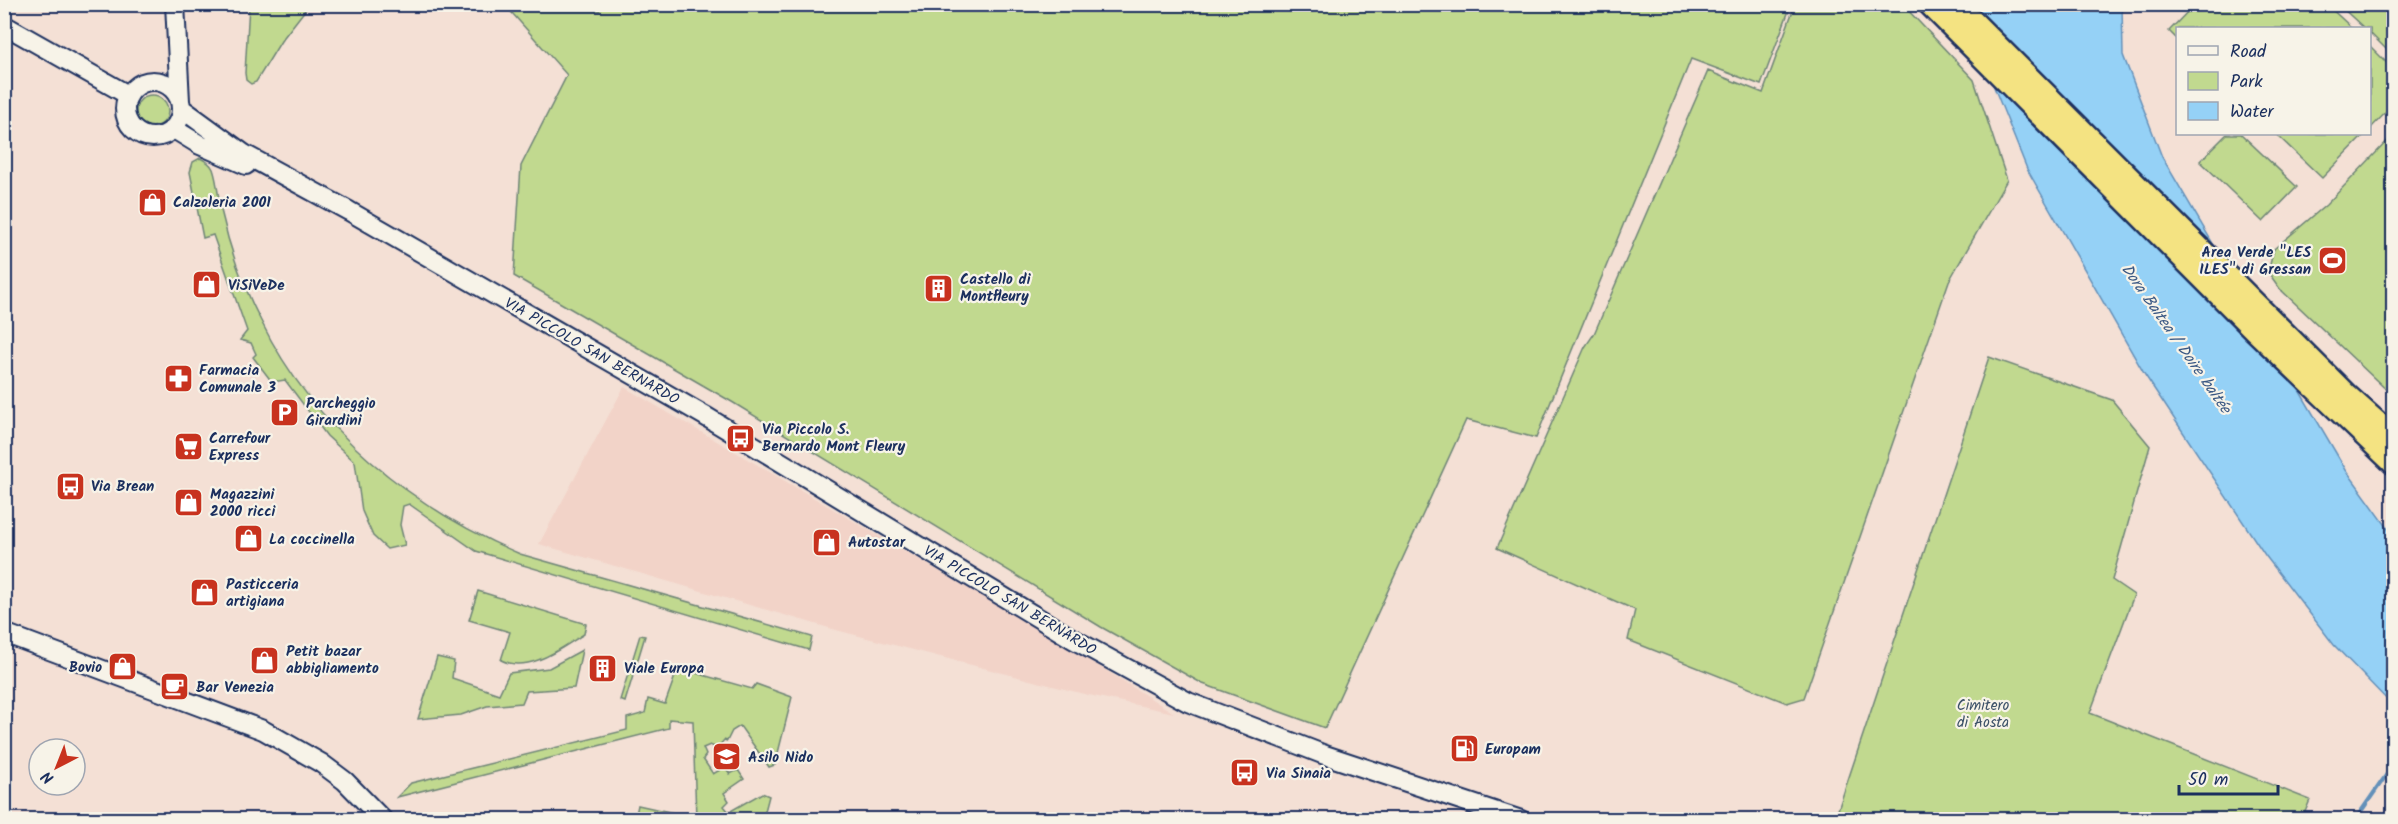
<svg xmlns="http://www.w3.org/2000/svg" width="2398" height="824" viewBox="0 0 2398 824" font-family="Kalam,sans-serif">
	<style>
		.built { fill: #f2d3c8 }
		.green { fill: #c1d98f; stroke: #6e8476; stroke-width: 1.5 }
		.water { fill: #95d1f6; stroke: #6490b9; stroke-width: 1.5 }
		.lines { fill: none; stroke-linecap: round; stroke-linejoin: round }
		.stream { stroke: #6490b9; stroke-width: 4 }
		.secondary-casing { stroke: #1b2f5e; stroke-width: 22 }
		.highway-casing { stroke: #1b2f5e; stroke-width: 27 }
		.secondary { stroke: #f7f3e8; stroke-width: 18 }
		.highway { stroke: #f4e382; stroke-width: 22 }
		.labels { text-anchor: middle; stroke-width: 4.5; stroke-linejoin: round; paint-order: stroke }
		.poi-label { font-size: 15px; font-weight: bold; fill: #1b2f5e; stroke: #f7f3e8; text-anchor: start }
		.street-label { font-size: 15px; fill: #1b2f5e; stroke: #f7f3e8 }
		.park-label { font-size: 15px; fill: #3c5168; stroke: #f7f3e8 }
		.water-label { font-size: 16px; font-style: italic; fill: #3a5884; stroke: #f7f3e8 }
	</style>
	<rect width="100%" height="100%" fill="#f4e0d5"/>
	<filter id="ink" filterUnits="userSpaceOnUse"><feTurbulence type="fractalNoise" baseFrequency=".0167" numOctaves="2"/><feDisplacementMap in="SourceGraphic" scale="12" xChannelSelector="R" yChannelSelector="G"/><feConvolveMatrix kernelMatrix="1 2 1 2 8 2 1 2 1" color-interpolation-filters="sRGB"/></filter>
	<g filter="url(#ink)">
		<path class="built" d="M 624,387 L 1059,641 L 1174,713 L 1084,694 L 836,630 L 539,544 Z"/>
		<path class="green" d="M 603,4 L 1791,4 L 1791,5 L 1761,85 L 1691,59 L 1536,438 L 1466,420 L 1325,728 L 1203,684 L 1101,627 L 732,402 L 514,276 L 521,166 L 567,75 L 505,5 L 589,5 L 599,11 Z
			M 249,5 L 309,5 L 281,41 L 256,82 L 251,84 L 246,80 L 245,73 Z
			M 1795,5 L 1903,5 L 1974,80 L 2007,180 L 1949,281 L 1804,698 L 1787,703 L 1628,640 L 1635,610 L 1497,548 L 1585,347 L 1594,334 L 1708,71 L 1763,93 Z
			M 2194,5 L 2327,5 L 2352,28 L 2178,28 L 2177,39 L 2169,31 Z
			M 2339,5 L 2393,5 L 2393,56 L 2370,33 L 2370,28 L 2364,28 Z
			M 2370,46 L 2393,69 L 2394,104 L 2370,129 Z
			M136 111a16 16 0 1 1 32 0a16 16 0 1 1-32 0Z
			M 2227,134 L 2241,134 L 2297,187 L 2263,222 L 2200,161 Z
			M 2276,134 L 2365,134 L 2322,178 Z
			M 2393,135 L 2393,396 L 2280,289 L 2268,272 L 2274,249 L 2326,205 Z
			M 200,158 C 206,161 210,163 213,169 C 218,183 218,200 222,214 C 230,250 244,288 261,321 C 314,429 412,508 520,554 L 812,637 L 809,650 L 476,551 L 409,504 L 403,506 L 400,525 L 405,545 L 387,549 L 373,536 L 362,511 L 355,462 L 327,436 L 285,380 L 272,382 L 253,357 L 256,354 L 251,343 L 240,340 L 247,331 L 213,235 L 203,238 L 190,172 L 193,162 Z
			M 1989,357 L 2112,400 L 2150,446 L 2112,580 L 2134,595 L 2090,713 L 2310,800 L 2302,819 L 1835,819 Z
			M 478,591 L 586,624 L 584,634 C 561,648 529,674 501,660 L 510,632 L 469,620 Z
			M 640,635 L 645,636 L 625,702 L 620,700 Z
			M 582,650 L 574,688 L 527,691 L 522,703 L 487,706 L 461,715 L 418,719 L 437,657 L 454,661 L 452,678 L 499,694 L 509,673 L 549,668 Z
			M 678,668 L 752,689 L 756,684 L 792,697 L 775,765 L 769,767 L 740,726 L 732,731 L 727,741 L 724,740 L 717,748 L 710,745 L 703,748 L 706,755 L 703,759 L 713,774 L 725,767 L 730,774 L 738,770 L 744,779 L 724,793 L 729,801 L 724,806 L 729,812 L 762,793 L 769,796 L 763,819 L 696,819 L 693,721 L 669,719 L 669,728 L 397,797 L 411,783 L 627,730 L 627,718 L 645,713 L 648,699 L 665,704 Z
			M 638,805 L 688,816 L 687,819 L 635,819 Z"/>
		<path class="water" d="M 1961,5 L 2122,5 L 2123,55 L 2162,157 L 2346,470 L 2393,535 L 2393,706 L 2334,645 L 2265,555 L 2145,375 L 2027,169 Z"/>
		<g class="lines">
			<path class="stream" d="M 2355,820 L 2394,764"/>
			<defs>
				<path id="secondary" d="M 175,4 L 180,101
					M 4,25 L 128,95
					M125 109a28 28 0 1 1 56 0a28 28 0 1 1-56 0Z
					M 181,108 L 244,154 L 349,211 L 705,416 L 1073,639 L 1188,702 L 1325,755 L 1521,820
					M 174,129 L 200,145 L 246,165
					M 4,633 L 263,730 L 321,763 L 345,781 L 383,820"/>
				<path id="highway" d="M 1930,4 L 2254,329 L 2394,463
					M 1955,4 L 2347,396 L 2394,438"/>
			</defs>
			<use href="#secondary" class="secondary-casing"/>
			<use href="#highway" class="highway-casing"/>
			<use href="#secondary" class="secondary"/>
			<use href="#highway" class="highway"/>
		</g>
	</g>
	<defs>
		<symbol id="shop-square" viewBox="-11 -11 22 22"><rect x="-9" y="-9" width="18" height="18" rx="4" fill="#c8321e" stroke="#f7f3e8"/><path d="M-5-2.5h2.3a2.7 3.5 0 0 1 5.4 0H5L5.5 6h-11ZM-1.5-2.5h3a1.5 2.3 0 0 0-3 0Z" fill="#fff"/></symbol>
		<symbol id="stadium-square" viewBox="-11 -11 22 22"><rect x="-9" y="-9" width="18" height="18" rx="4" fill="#c8321e" stroke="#f7f3e8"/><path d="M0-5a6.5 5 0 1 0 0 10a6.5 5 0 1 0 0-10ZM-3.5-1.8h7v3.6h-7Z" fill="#fff"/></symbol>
		<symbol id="building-square" viewBox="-11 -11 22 22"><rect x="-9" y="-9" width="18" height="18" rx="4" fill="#c8321e" stroke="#f7f3e8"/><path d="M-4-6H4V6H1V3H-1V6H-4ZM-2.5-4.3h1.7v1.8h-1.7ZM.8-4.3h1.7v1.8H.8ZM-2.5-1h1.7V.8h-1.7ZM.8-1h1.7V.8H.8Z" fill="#fff"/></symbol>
		<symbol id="pharmacy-square" viewBox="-11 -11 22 22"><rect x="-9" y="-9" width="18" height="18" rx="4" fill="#c8321e" stroke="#f7f3e8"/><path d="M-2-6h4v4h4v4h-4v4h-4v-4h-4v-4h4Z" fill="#fff"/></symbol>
		<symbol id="parking-square" viewBox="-11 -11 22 22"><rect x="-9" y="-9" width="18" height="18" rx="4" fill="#c8321e" stroke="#f7f3e8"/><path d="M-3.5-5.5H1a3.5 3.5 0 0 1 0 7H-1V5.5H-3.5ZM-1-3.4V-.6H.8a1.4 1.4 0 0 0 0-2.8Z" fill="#fff"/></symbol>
		<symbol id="bus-square" viewBox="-11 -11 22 22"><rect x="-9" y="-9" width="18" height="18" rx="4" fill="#c8321e" stroke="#f7f3e8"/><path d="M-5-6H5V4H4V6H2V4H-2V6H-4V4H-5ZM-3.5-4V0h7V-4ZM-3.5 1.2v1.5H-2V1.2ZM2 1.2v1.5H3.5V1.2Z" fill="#fff"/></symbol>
		<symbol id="supermarket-square" viewBox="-11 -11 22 22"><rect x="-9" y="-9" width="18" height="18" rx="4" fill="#c8321e" stroke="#f7f3e8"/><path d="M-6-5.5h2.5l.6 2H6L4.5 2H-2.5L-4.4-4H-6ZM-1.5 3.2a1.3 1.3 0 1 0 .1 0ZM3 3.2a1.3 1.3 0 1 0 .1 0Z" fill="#fff"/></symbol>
		<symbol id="cafe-square" viewBox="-11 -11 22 22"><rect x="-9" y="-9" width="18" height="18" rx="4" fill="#c8321e" stroke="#f7f3e8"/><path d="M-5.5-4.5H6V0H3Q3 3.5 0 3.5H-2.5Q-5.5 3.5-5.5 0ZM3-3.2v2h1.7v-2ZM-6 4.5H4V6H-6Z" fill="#fff"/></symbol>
		<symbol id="fuel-square" viewBox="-11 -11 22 22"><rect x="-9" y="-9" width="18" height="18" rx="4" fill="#c8321e" stroke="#f7f3e8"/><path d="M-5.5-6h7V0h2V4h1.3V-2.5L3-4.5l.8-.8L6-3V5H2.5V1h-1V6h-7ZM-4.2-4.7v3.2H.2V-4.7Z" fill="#fff"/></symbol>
		<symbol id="school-square" viewBox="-11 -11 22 22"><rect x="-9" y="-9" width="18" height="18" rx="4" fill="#c8321e" stroke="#f7f3e8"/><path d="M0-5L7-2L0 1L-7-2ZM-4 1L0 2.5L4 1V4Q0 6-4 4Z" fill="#fff"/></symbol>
	</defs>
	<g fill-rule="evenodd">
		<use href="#shop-square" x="136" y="186" width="33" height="33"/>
		<use href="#stadium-square" x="2316" y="244" width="33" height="33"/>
		<use href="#shop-square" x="190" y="268" width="33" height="33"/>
		<use href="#building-square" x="922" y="272" width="33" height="33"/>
		<use href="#pharmacy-square" x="162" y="362" width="33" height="33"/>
		<use href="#parking-square" x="268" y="396" width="33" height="33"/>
		<use href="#bus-square" x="724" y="422" width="33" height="33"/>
		<use href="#supermarket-square" x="172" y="430" width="33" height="33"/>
		<use href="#bus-square" x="54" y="470" width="33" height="33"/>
		<use href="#shop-square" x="172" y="486" width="33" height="33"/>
		<use href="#shop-square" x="232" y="522" width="33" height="33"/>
		<use href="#shop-square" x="810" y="526" width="33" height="33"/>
		<use href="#shop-square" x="188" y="576" width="33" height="33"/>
		<use href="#shop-square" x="248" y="644" width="33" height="33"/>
		<use href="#shop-square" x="106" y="650" width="33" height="33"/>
		<use href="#building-square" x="586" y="652" width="33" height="33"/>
		<use href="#cafe-square" x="158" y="670" width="33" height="33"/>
		<use href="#fuel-square" x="1448" y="732" width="33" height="33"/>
		<use href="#school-square" x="710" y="740" width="33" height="33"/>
		<use href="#bus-square" x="1228" y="756" width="33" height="33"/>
	</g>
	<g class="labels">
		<g class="poi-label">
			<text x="173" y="207">Calzoleria 2001</text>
			<text x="2311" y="257" text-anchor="end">Area Verde "LES<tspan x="2311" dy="17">ILES" di Gressan</tspan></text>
			<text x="960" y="284">Castello di<tspan x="960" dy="17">Montfleury</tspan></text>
			<text x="228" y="290">ViSiVeDe</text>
			<text x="199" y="375">Farmacia<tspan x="199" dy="17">Comunale 3</tspan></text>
			<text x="306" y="408">Parcheggio<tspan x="306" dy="17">Girardini</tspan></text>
			<text x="762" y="434">Via Piccolo S.<tspan x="762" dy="17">Bernardo Mont Fleury</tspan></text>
			<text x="209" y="443">Carrefour<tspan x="209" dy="17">Express</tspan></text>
			<text x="91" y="491">Via Brean</text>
			<text x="210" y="499">Magazzini<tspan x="210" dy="17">2000 ricci</tspan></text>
			<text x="269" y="544">La coccinella</text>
			<text x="848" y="547">Autostar</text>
			<text x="226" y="589">Pasticceria<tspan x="226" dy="17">artigiana</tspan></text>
			<text x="286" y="656">Petit bazar<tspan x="286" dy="17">abbigliamento</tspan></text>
			<text x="102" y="672" text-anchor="end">Bovio</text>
			<text x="624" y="673">Viale Europa</text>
			<text x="196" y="692">Bar Venezia</text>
			<text x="1485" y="754">Europam</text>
			<text x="748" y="762">Asilo Nido</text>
			<text x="1266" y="778">Via Sinaia</text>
		</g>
		<g class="street-label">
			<text transform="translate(592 351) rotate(30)" y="5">VIA PICCOLO SAN BERNARDO</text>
			<text transform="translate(1010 600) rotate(31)" y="5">VIA PICCOLO SAN BERNARDO</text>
		</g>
		<g class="park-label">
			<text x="1983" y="710">Cimitero<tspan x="1983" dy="17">di Aosta</tspan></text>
		</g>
		<g class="water-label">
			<text transform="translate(2177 338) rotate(55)" y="6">Dora Baltea / Doire baltée</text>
		</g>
	</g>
	<rect width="2398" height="824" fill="none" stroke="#f7f3e8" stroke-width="24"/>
	<rect x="12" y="12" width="2374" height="800" fill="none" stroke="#1b2f5e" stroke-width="2" filter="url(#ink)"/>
	<rect x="2176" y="27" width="195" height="108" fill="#f7f3e8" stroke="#9fa5b1" stroke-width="1.5"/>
	<rect x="2188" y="46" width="30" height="9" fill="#f7f3e8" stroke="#9fa5b1" stroke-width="1.5"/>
	<text x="2230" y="57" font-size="18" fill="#1b2f5e">Road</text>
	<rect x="2188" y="72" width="30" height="18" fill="#c1d98f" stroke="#9fa5b1" stroke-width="1.5"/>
	<text x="2230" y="87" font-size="18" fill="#1b2f5e">Park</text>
	<rect x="2188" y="102" width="30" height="18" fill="#95d1f6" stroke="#9fa5b1" stroke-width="1.5"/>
	<text x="2230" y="117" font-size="18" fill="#1b2f5e">Water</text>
	<g transform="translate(57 767) rotate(222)"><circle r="28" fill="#f7f3e8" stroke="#9fa5b1" stroke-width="1.5"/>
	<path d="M0-4.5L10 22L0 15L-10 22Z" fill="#c8321e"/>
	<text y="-9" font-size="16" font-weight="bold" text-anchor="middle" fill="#1b2f5e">N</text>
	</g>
	<path d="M2179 785v9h99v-9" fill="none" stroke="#1b2f5e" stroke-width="3"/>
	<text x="2188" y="785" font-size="18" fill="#1b2f5e" stroke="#f7f3e8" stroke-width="4.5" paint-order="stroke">50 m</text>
</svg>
